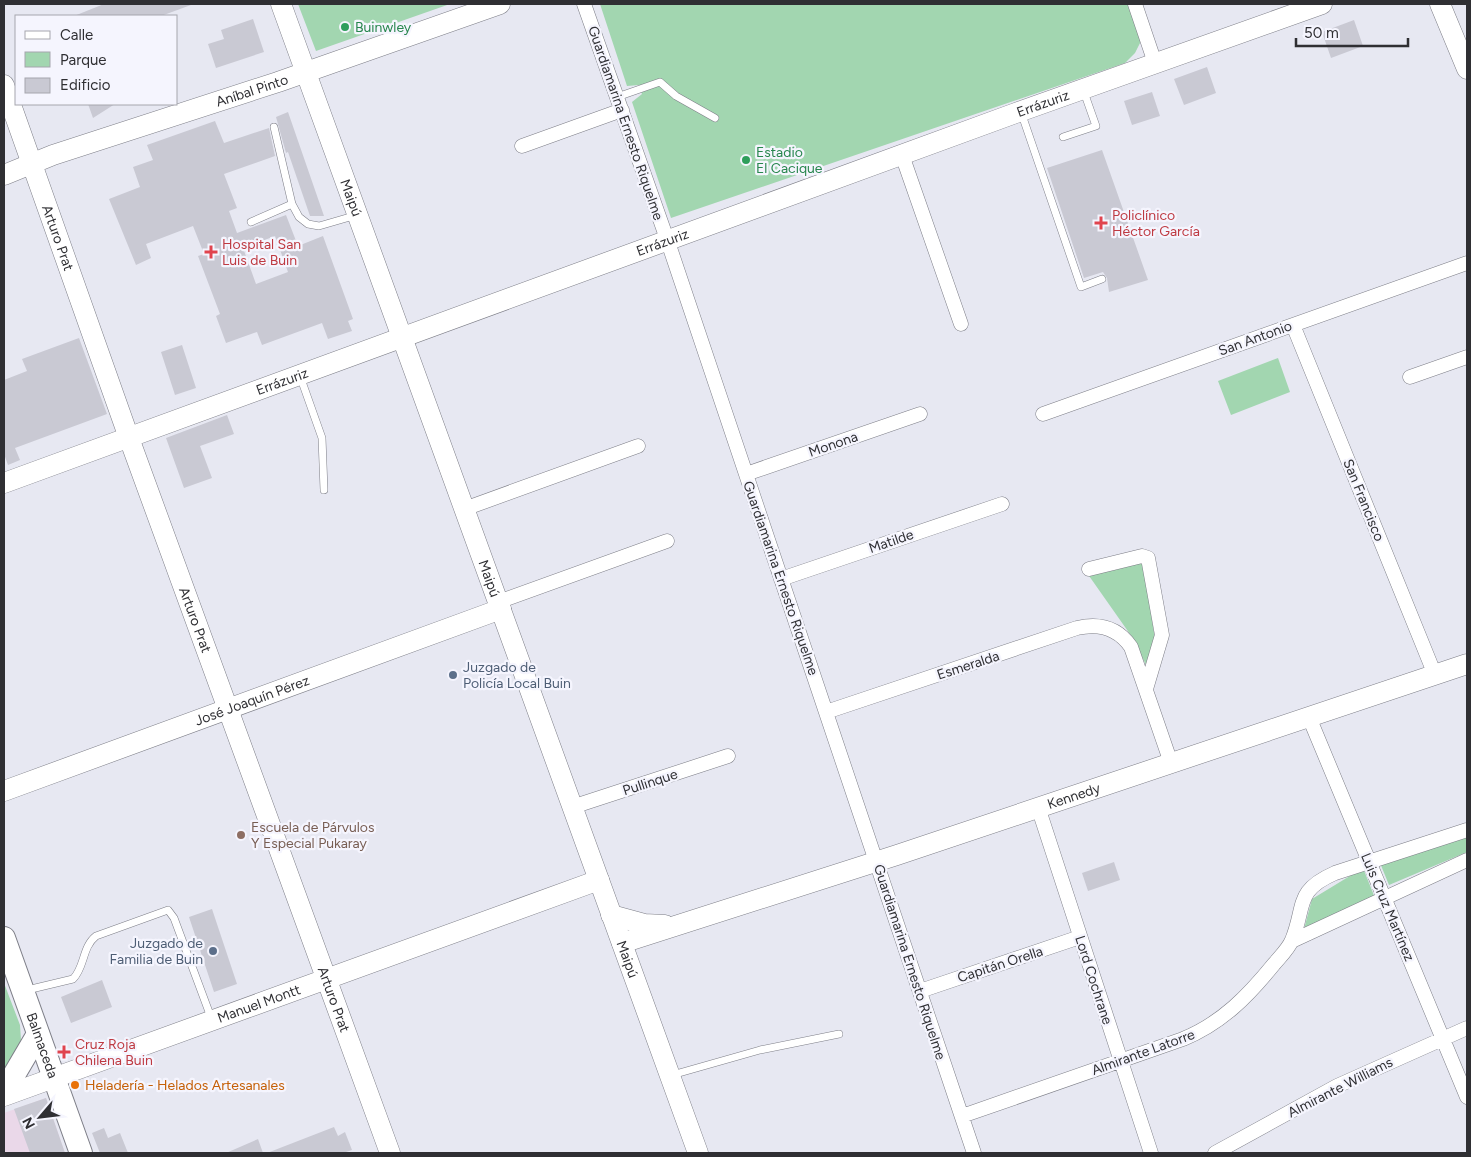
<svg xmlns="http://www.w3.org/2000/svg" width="1471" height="1157" viewBox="0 0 1471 1157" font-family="Figtree,sans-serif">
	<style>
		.education { fill: #ead8e9 }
		.green { fill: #a2d6b0 }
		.building { fill: #c9c9d3; fill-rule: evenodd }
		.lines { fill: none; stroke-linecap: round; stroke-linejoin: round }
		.lane-casing { stroke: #7d7e87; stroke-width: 8 }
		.street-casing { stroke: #7d7e87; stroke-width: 15 }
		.secondary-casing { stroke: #7d7e87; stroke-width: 21 }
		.primary-casing { stroke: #7d7e87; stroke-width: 24 }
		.lane { stroke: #fff; stroke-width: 7 }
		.street { stroke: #fff; stroke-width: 14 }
		.secondary { stroke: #fff; stroke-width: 20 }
		.primary { stroke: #fff; stroke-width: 22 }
		.leisure-dot { fill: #2e9e5b; stroke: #f5f5fe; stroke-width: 2 }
		.health-dot { fill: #e0444e; stroke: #f5f5fe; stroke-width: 2 }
		.service-dot { fill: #5c6f8a; stroke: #f5f5fe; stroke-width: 2 }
		.education-dot { fill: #8d6e63; stroke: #f5f5fe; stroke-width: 2 }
		.food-dot { fill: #e8710a; stroke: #f5f5fe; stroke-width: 2 }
		.labels { text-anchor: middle; stroke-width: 4.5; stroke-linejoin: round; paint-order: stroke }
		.leisure-label { font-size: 14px; fill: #27864d; stroke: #f5f5fe; text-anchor: start }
		.street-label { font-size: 14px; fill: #2f2f33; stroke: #f5f5fe }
		.health-label { font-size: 14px; fill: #be3a42; stroke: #f5f5fe; text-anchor: start }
		.service-label { font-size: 14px; fill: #4e5e75; stroke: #f5f5fe; text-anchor: start }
		.education-label { font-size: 14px; fill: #785e54; stroke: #f5f5fe; text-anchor: start }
		.food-label { font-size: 14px; fill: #c56008; stroke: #f5f5fe; text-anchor: start }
	</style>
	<rect width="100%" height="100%" fill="#e7e8f2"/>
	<path class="education" d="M 46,1098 L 65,1153 L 4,1153 L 4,1113 Z"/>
	<path class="green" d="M 298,4 L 450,4 L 316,51 Z
		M 600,4 L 1129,4 L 1141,41 L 1135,53 L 1125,63 L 671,218 L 632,102 L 642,94 L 639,85 L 627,86 Z
		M 1278,358 L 1290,392 L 1231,415 L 1218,381 Z
		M 1143,559 L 1155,639 L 1147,667 L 1132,637 L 1087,573 Z
		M 1467,835 L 1467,852 L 1389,885 L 1380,863 Z
		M 1363,868 L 1375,898 L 1304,929 L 1312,899 Z
		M 4,983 L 20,1025 L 21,1040 L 4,1076 Z"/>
	<path class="building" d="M 104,4 L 191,4 L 191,5 L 161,16 L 74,16 Z
		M 253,19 L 264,52 L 216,68 L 208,44 L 224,39 L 221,30 Z
		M 1354,20 L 1363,46 L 1331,58 L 1322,32 Z
		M 1207,67 L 1216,93 L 1184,105 L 1174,79 Z
		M 1152,92 L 1160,116 L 1132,125 L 1124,101 Z
		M 88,104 L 115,104 L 93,118 Z
		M 288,112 L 324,216 L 310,216 L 288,152 L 286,153 L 276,117 Z
		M 215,121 L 224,143 L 269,128 L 275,156 L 224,174 L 237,208 L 229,211 L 237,233 L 286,215 L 298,246 L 323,236 L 353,319 L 348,321 L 352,331 L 328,339 L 322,323 L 262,345 L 257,332 L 226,343 L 216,316 L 220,314 L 198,256 L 204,254 L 193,226 L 146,244 L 151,258 L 136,265 L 109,199 L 140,187 L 133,167 L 153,160 L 147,145 ZM 275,236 L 288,272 L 256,284 L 243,248 Z
		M 1102,150 L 1148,280 L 1109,292 L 1107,278 L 1103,272 L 1084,278 L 1047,168 Z
		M 79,338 L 107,414 L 15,448 L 20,460 L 8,465 L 4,454 L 4,380 L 27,371 L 22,359 Z
		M 182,345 L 196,388 L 175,395 L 161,352 Z
		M 227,415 L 234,434 L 200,446 L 212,478 L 184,488 L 166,438 Z
		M 1114,862 L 1120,880 L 1088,891 L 1082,873 Z
		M 212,909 L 237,984 L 214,992 L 189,917 Z
		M 102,980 L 112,1007 L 71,1023 L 61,997 Z
		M 46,1098 L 65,1153 L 30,1153 L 14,1109 Z
		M 334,1127 L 338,1136 L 345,1132 L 352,1150 L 343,1153 L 267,1153 Z
		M 104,1128 L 108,1138 L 120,1133 L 128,1153 L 100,1153 L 92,1133 Z
		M 258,1139 L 263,1153 L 226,1153 Z"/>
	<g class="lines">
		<defs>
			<path id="lane" d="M 617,97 L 660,82 L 676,96 L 715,118
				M 1021,112 L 1081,287 L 1102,279
				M 274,127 L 292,204 L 299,217 L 308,224 L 319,226 L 357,215
				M 1063,137 L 1096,126 L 1084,92
				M 251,222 L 292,204
				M 300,376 L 322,438 L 324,490
				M 27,990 L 73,979 C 85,967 82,947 96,936 L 168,910 L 174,918 L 212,1020
				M 672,1075 L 760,1050 L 839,1034"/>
			<path id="street" d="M 584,4 L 668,242 L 974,1153
				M 1135,4 L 1155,63
				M 522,146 L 622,110
				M 902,155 L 961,324
				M 1293,325 L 1435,675
				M 1410,377 L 1467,357
				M 1043,414 L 1467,263
				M 746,474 L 920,414
				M 464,509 L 638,446
				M 1089,569 L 1142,556 L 1148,558 L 1162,635 L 1146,689
				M 781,579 L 1002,504
				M 498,602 L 667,541
				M 826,712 L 1077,628 C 1099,623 1118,628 1131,647 L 1171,763
				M 1309,717 L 1467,1097
				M 572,807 L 728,756
				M 1038,807 L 1151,1153
				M 1292,941 L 1467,860
				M 920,991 L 1080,937
				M 962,1116 L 1183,1039 C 1222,1023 1248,996 1274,964 C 1280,957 1289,948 1292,940 C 1306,906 1294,891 1335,873 L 1467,830
				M 1215,1153 L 1337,1086 L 1467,1028"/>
			<g id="secondary">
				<path id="s1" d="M 281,4 L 698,1153"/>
				<path d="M 1440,4 L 1467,69"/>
				<path id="s2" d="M 4,85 L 129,438 L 390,1153"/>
				<path id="s3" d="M 4,175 L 53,155 L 278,82 L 500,4"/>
				<path id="s4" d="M 4,483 L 1013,114 L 1322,4"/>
				<path id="s5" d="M 4,791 L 501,609"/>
				<path d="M 611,915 L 644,924 L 665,925"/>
				<path id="s6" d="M 622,943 L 897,855 L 1467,664"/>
				<path id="s7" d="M 4,1096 L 599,880"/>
			</g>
			<g id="primary">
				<path id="s8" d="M 4,938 L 81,1153"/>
				<path d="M 4,1092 L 38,1034"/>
			</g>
		</defs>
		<use href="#lane" class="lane-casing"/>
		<use href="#street" class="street-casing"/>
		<use href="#secondary" class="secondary-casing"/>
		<use href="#primary" class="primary-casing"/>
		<use href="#lane" class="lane"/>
		<use href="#street" class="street"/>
		<use href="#secondary" class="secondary"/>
		<use href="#primary" class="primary"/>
	</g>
	<g class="leisure-dot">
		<circle cx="345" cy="27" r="5"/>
		<circle cx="746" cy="160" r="5"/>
	</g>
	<g class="health-dot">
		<path d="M1098.5 215.5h5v5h5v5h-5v5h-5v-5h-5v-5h5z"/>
		<path d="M208.5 244.5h5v5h5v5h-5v5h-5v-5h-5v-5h5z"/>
		<path d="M61.5 1044.5h5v5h5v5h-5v5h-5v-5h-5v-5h5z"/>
	</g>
	<g class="service-dot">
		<circle cx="453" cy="675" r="5"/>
		<circle cx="213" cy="951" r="5"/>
	</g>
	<circle class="education-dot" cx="241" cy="835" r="5"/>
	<circle class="food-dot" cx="75" cy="1085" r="5"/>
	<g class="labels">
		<g class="leisure-label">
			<text x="355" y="32">Buinwley</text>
			<text x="756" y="157">Estadio<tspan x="756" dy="16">El Cacique</tspan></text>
		</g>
		<g class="street-label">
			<text dy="5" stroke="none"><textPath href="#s3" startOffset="262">Aníbal Pinto</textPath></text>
			<text dy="5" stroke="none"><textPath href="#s4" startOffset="1106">Errázuriz</textPath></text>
			<text transform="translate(626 123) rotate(71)" y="5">Guardiamarina Ernesto Riquelme</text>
			<text dy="5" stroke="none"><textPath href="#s1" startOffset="206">Maipú</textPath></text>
			<text dy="5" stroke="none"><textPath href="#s2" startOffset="162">Arturo Prat</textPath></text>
			<text dy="5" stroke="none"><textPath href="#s4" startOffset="701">Errázuriz</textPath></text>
			<text transform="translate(1255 338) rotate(-20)" y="5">San Antonio</text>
			<text dy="5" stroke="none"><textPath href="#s4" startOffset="296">Errázuriz</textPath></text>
			<text transform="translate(833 444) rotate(-19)" y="5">Monona</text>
			<text transform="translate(1364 500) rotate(68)" y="5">San Francisco</text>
			<text transform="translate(891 541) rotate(-19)" y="5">Matilde</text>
			<text transform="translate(781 578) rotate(71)" y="5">Guardiamarina Ernesto Riquelme</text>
			<text dy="5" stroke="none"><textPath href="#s1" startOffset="611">Maipú</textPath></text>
			<text dy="5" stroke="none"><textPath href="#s2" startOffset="568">Arturo Prat</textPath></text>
			<text transform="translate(968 665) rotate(-18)" y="5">Esmeralda</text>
			<text dy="5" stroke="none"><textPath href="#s5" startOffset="264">José Joaquín Pérez</textPath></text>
			<text transform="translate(650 782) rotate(-18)" y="5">Pullinque</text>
			<text dy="5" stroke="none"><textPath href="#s6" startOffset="475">Kennedy</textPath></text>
			<text transform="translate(1388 907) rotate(67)" y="5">Luis Cruz Martínez</text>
			<text dy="5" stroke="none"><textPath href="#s1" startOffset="1016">Maipú</textPath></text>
			<text transform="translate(910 962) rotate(72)" y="5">Guardiamarina Ernesto Riquelme</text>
			<text transform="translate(1000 964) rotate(-18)" y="5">Capitán Orella</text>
			<text transform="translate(1094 980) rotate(72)" y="5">Lord Cochrane</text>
			<text dy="5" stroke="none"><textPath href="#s2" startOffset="972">Arturo Prat</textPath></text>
			<text dy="5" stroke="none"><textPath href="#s7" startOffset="271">Manuel Montt</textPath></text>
			<text dy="5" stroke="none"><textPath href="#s8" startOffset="114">Balmaceda</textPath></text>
			<text transform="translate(1143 1052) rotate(-20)" y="5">Almirante Latorre</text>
			<text transform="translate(1340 1087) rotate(-27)" y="5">Almirante Williams</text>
		</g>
		<g class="health-label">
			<text x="1112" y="220">Policlínico<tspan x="1112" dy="16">Héctor García</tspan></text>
			<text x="222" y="249">Hospital San<tspan x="222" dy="16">Luis de Buin</tspan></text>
			<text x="75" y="1049">Cruz Roja<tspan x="75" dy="16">Chilena Buin</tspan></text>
		</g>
		<g class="service-label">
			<text x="463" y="672">Juzgado de<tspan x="463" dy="16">Policía Local Buin</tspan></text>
			<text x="203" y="948" text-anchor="end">Juzgado de<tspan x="203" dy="16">Familia de Buin</tspan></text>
		</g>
		<g class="education-label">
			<text x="251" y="832">Escuela de Párvulos<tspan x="251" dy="16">Y Especial Pukaray</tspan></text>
		</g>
		<g class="food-label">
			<text x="85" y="1090">Heladería - Helados Artesanales</text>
		</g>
	</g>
	<rect width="1471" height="1157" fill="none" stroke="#2f2f33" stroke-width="10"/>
	<rect x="15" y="15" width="162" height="90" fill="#f5f5fe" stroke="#a6a6ad"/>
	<rect x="25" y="31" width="25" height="8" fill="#ffffff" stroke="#a6a6ad"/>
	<text x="60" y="40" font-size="15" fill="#2f2f33">Calle</text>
	<rect x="25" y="52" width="25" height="15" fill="#a2d6b0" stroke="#a6a6ad"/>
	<text x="60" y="65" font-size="15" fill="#2f2f33">Parque</text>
	<rect x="25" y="78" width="25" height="15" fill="#c9c9d3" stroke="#a6a6ad"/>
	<text x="60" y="90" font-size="15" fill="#2f2f33">Edificio</text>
	<g transform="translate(40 1117) rotate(242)" stroke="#f5f5fe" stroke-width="4" paint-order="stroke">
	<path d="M0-4L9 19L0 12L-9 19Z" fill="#2f2f33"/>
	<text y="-8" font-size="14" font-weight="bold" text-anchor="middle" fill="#2f2f33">N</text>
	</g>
	<path d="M1296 38v8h112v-8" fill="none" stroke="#2f2f33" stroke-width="2.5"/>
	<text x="1304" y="38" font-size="15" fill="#2f2f33" stroke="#f5f5fe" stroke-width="4" paint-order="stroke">50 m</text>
</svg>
